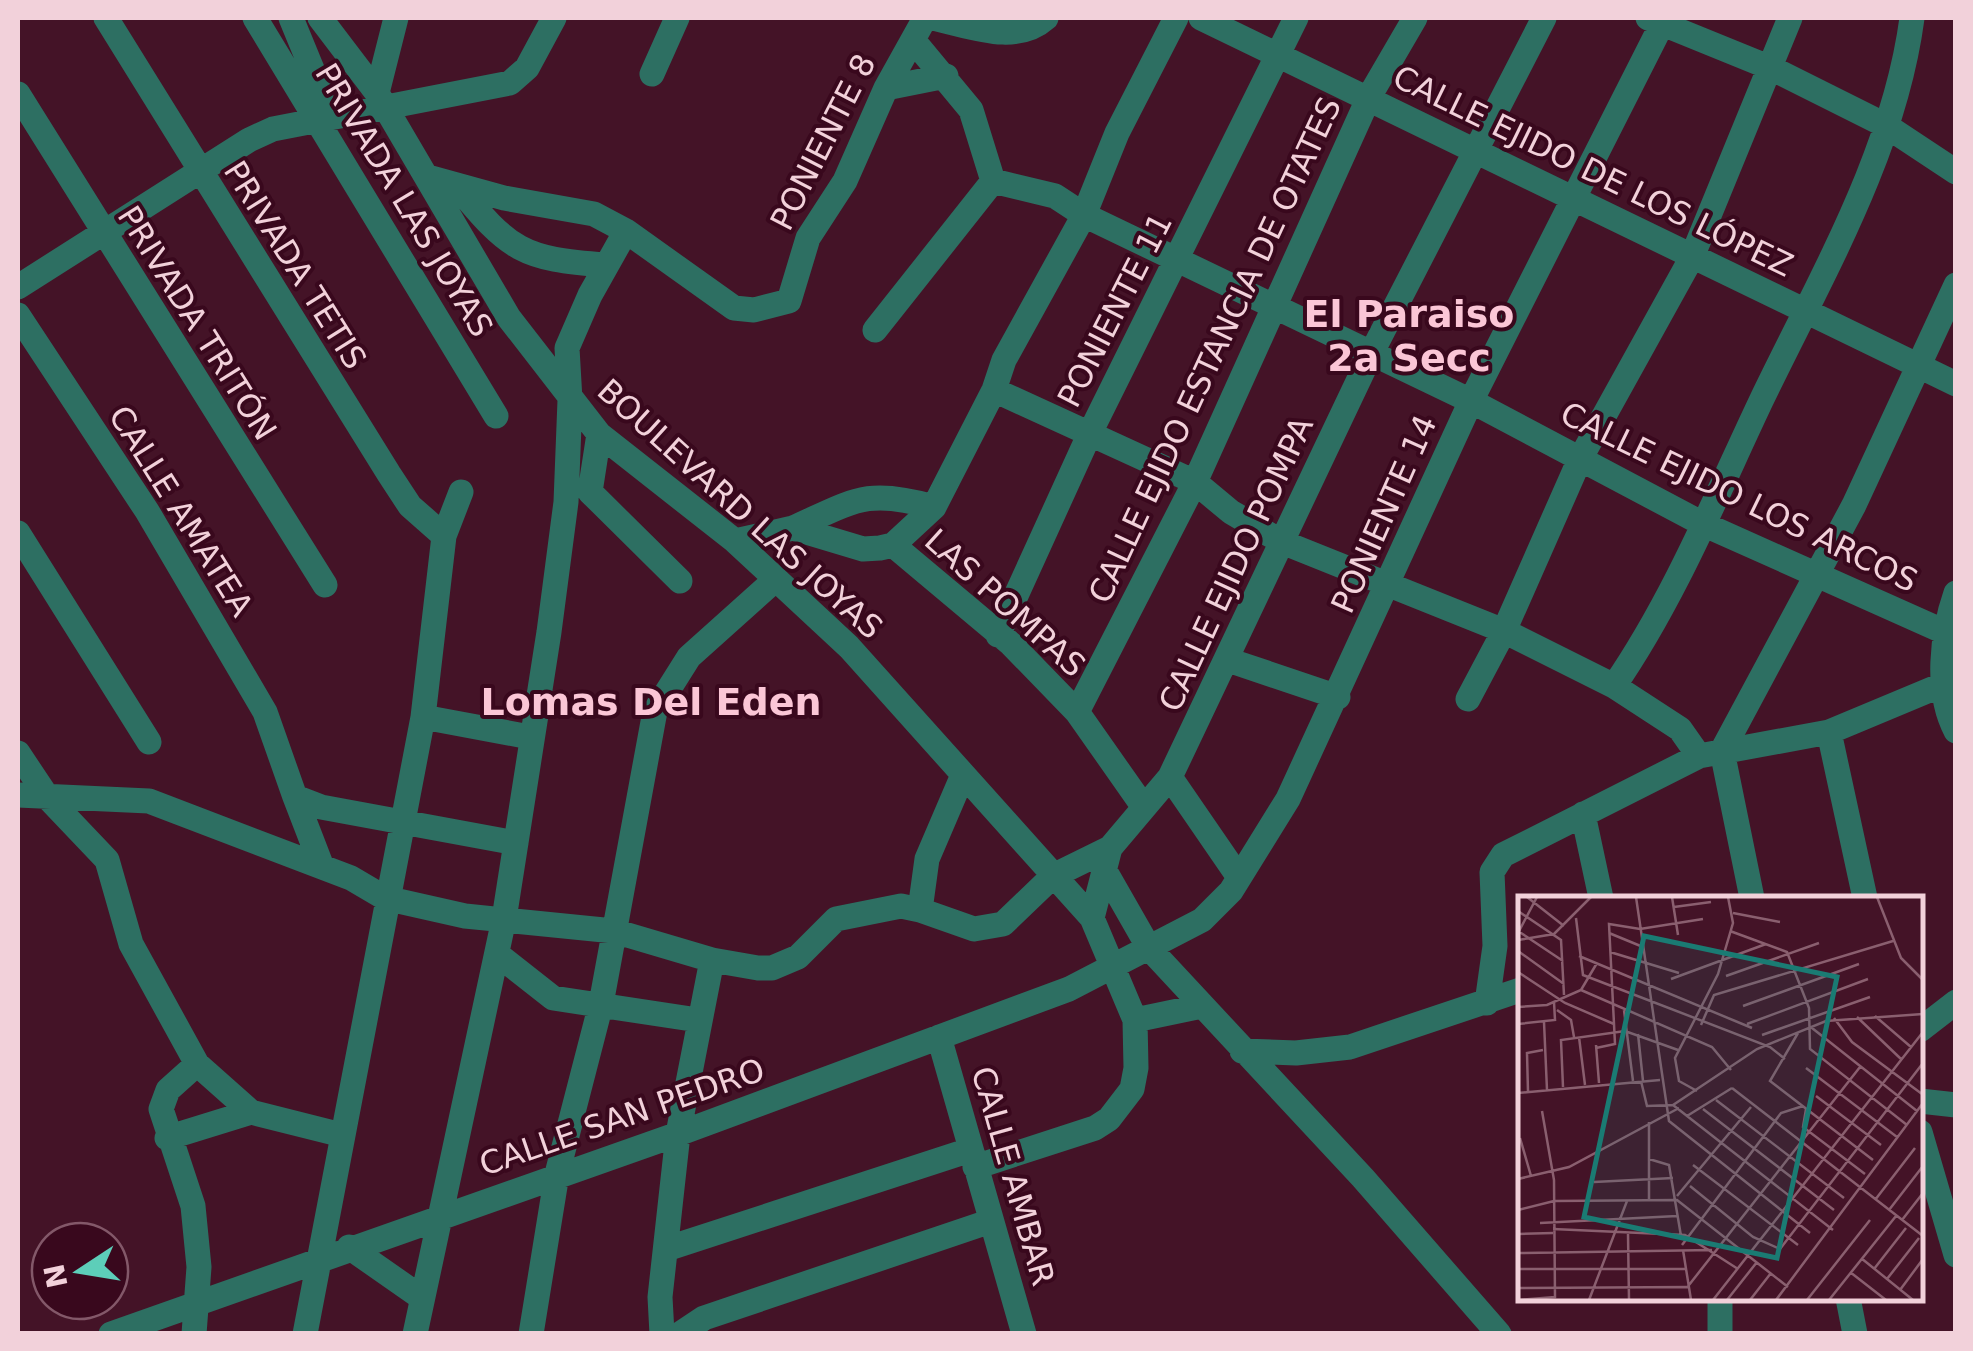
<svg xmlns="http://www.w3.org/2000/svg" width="1973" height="1351" viewBox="0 0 1973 1351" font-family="'DejaVu Sans',sans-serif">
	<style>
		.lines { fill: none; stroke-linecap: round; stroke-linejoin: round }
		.minor { stroke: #2d6f62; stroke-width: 25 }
		.labels { text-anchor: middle; stroke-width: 8; stroke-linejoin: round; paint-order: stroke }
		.street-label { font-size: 32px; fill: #f2d1da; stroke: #39081d }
		.quarter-label { font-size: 38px; font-weight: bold; fill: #fbc6d6; stroke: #39081d }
		.inset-road { fill: none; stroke: #8a5f6f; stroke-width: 2.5 }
		.view { fill: #1a7b73; fill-opacity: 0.15; stroke: #1a7b73; stroke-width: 5 }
		.inset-edge { fill: none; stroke: #f2d1da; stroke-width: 5 }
	</style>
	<rect width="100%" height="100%" fill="#441327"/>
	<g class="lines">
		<path class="minor" d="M 106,18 L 389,474 L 410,506 L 444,536
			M 255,18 L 496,416
			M 291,18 L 321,91 L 320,115
			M 320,18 L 377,93 L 509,318 L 599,434 L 735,541 L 849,647 L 1092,918 L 1135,1020 L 1136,1068 L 1132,1089 L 1109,1119 L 1095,1128 L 975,1167
			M 932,18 C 968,25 1015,46 1046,18
			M 1201,18 L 1956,384
			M 1648,18 L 1771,68 L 1885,125 L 1956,172
			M 913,40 L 971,110 L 993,181 L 1055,196 L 1084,215 L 1471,401 L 1703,524 L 1956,637
			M 652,74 L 677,18
			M 886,88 L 946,76
			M 377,93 L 396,18
			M 18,94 L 325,585
			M 428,177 L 504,198 L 594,214 L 626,231 L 734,308 L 754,310 L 789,301 L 808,238 L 845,181 L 886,88 L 925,18
			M 456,185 C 510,251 522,259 606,265
			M 18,287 L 249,140 L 273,129 L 510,83 L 527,68 L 554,18
			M 18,315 L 147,511 L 265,712 L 295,797 L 321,807 L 516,843
			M 875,330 L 993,181
			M 994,390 L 1195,482 L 1231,512 L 1282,542 L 1504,631 L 1614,686 L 1680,729 L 1699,756
			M 599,434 L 590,492 L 680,581
			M 793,528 C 855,500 867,488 934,507
			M 18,533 L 149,742
			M 735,541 L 793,528 L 863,549 L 880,548 L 893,545 L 934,507 L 994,390 L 1004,360 L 1084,215 L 1117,133 L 1176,18
			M 893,545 L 1011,644 L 1077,712 L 1143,806
			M 1956,593 C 1942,633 1935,692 1956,731
			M 998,635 L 1090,433 L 1296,18
			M 1228,660 L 1338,697
			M 1614,686 C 1674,599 1716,496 1761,401 C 1820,278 1894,154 1912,18
			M 1468,699 L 1504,631 L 1579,461 L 1692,257 L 1790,18
			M 1077,712 L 1195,482 L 1369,97 L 1415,18
			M 423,717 L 530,737
			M 1829,732 L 1865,898
			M 18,753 L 48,798 L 107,860 L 131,944 L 197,1064 L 251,1112
			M 1170,777 L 1238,876
			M 18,795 L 149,801 L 351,878 L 385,898 L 465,916 L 614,931 L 712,960 L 758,968 L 772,968 L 798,957 L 836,919 L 901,906 L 920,910 L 927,859 L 963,775
			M 295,797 L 322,867
			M 1583,814 L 1601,898
			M 1105,871 L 1149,948 L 1363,1178 L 1499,1334
			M 1752,898 L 1722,751 L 1854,505 L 1956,285
			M 920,910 L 974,929 L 1003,924 L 1053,876 L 1110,848
			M 1092,918 L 1110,848 L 1170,777 L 1371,354 L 1544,18
			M 497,954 L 553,998 L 698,1020
			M 1487,1003 L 1495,946 L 1492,872 L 1503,855 L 1699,756 L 1829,732 L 1956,679
			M 1135,1020 L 1202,1006
			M 1920,1030 L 1956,1002
			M 939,1037 L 1024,1334
			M 1242,1051 L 1296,1053 L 1350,1047 L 1520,990
			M 1920,1101 L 1956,1105
			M 1920,1132 L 1956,1255
			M 167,1138 L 251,1112 L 342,1135
			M 349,1247 L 422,1298
			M 666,1249 L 970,1150
			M 1848,1298 L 1855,1334
			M 111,1334 L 678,1134 L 1069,989 L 1202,920 L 1231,891 L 1288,799 L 1471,401 L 1665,18
			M 194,1334 L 199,1267 L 193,1206 L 161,1109 L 168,1090 L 197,1064
			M 305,1334 L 423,717 L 444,536 L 461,492
			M 415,1334 L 504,919 L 549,632 L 566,502 L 570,400 L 567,348 L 590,295 L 626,231
			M 531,1334 L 557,1174 L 601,1004 L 655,711 L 689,657 L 776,579
			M 662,1334 L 660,1297 L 678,1134 L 712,960
			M 680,1334 L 704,1318 L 991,1221
			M 1720,1334 L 1720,1298"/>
	</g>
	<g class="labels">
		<g class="street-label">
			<text transform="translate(823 142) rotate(-63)" y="11">PONIENTE 8</text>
			<text transform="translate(1593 171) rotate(26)" y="11">CALLE EJIDO DE LOS LÓPEZ</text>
			<text transform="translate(404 200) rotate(59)" y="11">PRIVADA LAS JOYAS</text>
			<text transform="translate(295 265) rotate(58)" y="11">PRIVADA TETIS</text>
			<text transform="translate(1115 310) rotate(-63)" y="11">PONIENTE 11</text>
			<text transform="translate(197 323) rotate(58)" y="11">PRIVADA TRITÓN</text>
			<text transform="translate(1215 350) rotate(-65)" y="11">CALLE EJIDO ESTANCIA DE OTATES</text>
			<text transform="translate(1739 497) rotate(26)" y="11">CALLE EJIDO LOS ARCOS</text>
			<text transform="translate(740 509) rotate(42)" y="11">BOULEVARD LAS JOYAS</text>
			<text transform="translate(181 511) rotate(58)" y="11">CALLE AMATEA</text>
			<text transform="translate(1384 514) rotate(-66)" y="11">PONIENTE 14</text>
			<text transform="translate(1236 564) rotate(-65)" y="11">CALLE EJIDO POMPA</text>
			<text transform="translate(1005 603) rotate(42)" y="11">LAS POMPAS</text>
			<text transform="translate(622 1117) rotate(-19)" y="11">CALLE SAN PEDRO</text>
			<text transform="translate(1013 1176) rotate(74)" y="11">CALLE AMBAR</text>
		</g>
		<g class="quarter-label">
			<text x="1409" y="327">El Paraiso<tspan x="1409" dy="44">2a Secc</tspan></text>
			<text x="651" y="715">Lomas Del Eden</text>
		</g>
	</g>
	<g transform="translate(1518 896)">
		<rect width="405" height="405" fill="#441327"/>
		<path class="inset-road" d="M 9,1 L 46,30M 118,1 L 151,225 L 292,337M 154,1 L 160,39M 359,1 L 383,62 L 405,84M 156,11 L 193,6M 0,15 L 43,44 L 46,99M 215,17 L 262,26M 58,22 L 65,79 L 252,151 L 267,163M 0,35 L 45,65M 212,35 L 269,56 L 291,112 L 292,153 L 389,229M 0,37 L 19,1M 91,37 L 125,51M 0,44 L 36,38 L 73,1M 0,55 L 46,88M 92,56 L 161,77M 61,60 L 234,132M 0,76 L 47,107 L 96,128M 208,80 L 301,47M 153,83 L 248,48M 63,94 L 194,151 L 213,174M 225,110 L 341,68M 0,111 L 29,109 L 63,94 L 79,67M 39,114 L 53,124 L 56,141M 106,114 L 115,185M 357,120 L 393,151M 339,121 L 383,163M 316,122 L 334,146 L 404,198M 26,126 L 29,194M 0,128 L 37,124 L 36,106M 229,128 L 350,83M 183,129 L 196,99 L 375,45M 294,132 L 399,215M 280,137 L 252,185 L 355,264M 120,138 L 125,185M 244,139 L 352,101M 61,141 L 67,189M 78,149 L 81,187M 78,152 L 97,148 L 91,28 L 122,33 L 185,23M 288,172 L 379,241M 123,185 L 129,210 L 155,209 L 239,153 L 308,125 L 405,118M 45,191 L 43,144 L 107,135 L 160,154M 214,192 L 405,340M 179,195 L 161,185 L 157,162 L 200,78 L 215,27 L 210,1M 10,196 L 9,157 L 25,154M 0,197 L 142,184M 298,200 L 363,249M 198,204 L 326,302M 155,209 L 315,334M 185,213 L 316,314M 288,213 L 285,231 L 347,278M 169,220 L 214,192M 2,242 L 13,280M 131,263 L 151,269 L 163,340M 175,269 L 280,349M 0,283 L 51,271 L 161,212M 76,286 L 155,282M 172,290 L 235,341 L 262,353 L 405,167M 159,300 L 233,211M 131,303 L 131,226M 357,304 L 397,252M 0,314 L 36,305 L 159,304 L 270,391M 371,314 L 405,270M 384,324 L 405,297M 22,327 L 159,320M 35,333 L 167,339 L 220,373M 0,338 L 35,337M 110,338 L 111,404M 164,349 L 263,217 L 285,210M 165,354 L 173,404M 0,357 L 194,354M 343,362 L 395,404M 0,373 L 169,373M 356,373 L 388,332M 332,376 L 368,404M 369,383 L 401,342M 171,389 L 342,171M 0,392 L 172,391M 382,394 L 405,363M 0,404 L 37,401 L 36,284 L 24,215M 71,404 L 109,305M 195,404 L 405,136M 209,404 L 239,366M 232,404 L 253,377M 258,404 L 405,207M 289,404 L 352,324M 311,404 L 378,320"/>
		<path class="view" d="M 126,40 L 319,81 L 259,362 L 66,321 Z"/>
		<rect width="405" height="405" class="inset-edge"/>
	</g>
	<rect width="1973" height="1351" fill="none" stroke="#f2d1da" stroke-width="40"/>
	<g transform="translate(80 1271) rotate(258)"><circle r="48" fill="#39081d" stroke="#835869" stroke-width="2.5"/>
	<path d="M0-8L18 38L0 25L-18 38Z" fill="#5dceb9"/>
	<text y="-15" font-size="28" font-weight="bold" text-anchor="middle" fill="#f2d1da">N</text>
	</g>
</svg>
